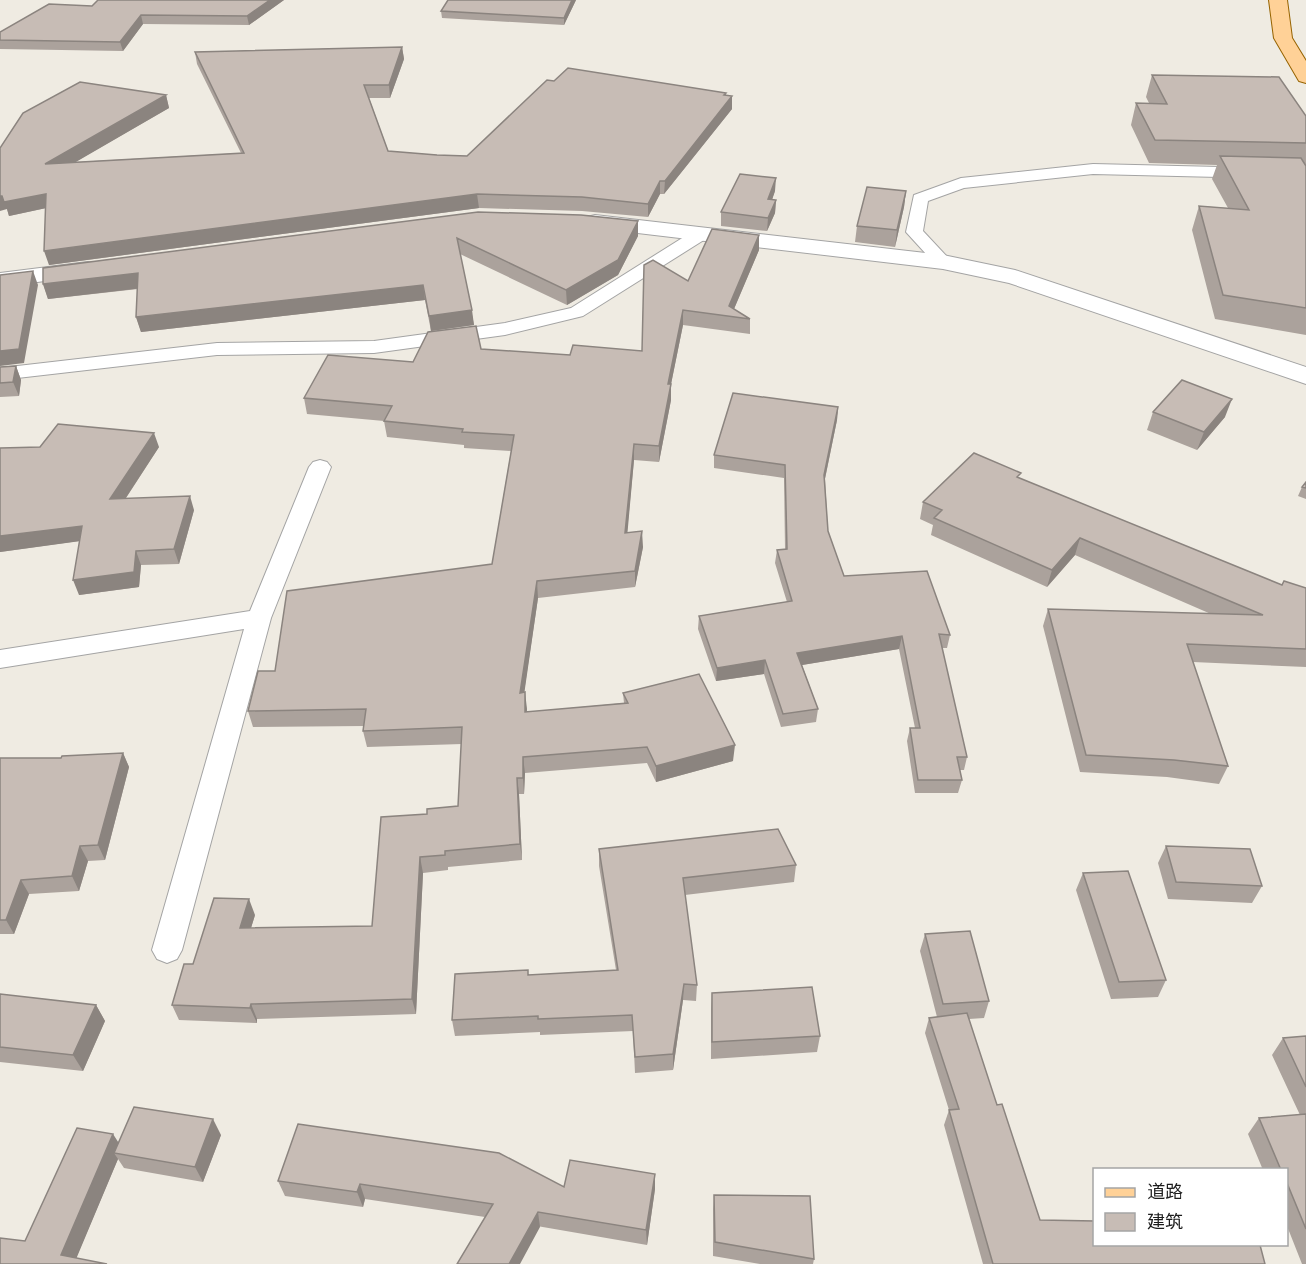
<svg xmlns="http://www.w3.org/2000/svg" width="1306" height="1264" viewBox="0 0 1306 1264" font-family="'Varela Round','Noto Sans SC',sans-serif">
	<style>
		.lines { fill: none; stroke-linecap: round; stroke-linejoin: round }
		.lane-casing { stroke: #a4a4a4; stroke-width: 2 }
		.street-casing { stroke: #a4a4a4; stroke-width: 2 }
		.primary-casing { stroke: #966300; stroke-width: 2 }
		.lane { fill: #fff; fill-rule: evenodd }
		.street { fill: #fff; fill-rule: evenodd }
		.primary { fill: #ffd197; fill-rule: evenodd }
		.wall { fill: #aba29c }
		.shaded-wall { fill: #8b847f }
		.building { fill: #c7bcb5; stroke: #8b847f; stroke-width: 1.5 }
	</style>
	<rect width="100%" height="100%" fill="#efebe2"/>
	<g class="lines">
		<defs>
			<path id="lane" d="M 1093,164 L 1306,169 L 1306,179 L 1093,174 L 964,188 L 928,201 L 923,231 L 952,262 L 949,266 L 937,266 L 906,232 L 914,195 L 961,178 Z
				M 701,229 L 709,234 L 707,238 L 583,316 L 505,335 L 374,353 L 217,355 L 0,380 L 0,368 L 217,343 L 374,341 L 505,323 L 571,308 L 695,230 Z
				M 320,460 L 327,462 L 331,467 L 271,618 L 182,950 L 177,959 L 167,963 L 157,959 L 152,950 L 244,629 L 0,668 L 0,650 L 250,611 L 309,467 L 313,462 Z"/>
			<path id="street" d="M 595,215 L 943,255 L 1015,270 L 1306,367 L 1306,384 L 1009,283 L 943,269 L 587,227 L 584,222 L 587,217 Z
				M 88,262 L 97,264 L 100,269 L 97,274 L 0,287 L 0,273 Z"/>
			<path id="primary" d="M 1269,0 L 1287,0 L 1292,38 L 1306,61 L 1306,83 L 1299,81 L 1274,38 Z"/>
		</defs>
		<use href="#lane" class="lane-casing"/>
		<use href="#street" class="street-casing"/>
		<use href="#primary" class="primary-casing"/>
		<use href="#lane" class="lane"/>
		<use href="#street" class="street"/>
		<use href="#primary" class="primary"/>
	</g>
	<path class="wall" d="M 98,0 L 284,0 L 249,25 L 143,24 L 123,51 L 0,49 L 0,32 L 92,6 Z
		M 576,0 L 564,25 L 442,18 L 441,11 Z
		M 402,47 L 404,59 L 390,98 L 369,98 L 388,151 L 437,155 L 467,156 L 554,81 L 725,95 L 732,109 L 664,194 L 660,194 L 648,217 L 582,211 L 479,208 L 49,265 L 46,208 L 9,216 L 7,209 L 166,95 L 169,108 L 75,162 L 241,153 L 197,64 L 195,52 Z
		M 1152,75 L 1306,116 L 1306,335 L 1215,319 L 1192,230 L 1199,206 L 1228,208 L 1212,179 L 1217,165 L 1149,163 L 1131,125 L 1136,103 L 1149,103 L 1146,97 Z
		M 775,191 L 772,199 L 776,200 L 775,213 L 767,231 L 721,226 L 721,212 Z
		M 906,191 L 904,207 L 895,247 L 855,242 L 857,226 Z
		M 638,221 L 638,236 L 618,275 L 567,305 L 460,254 L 474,325 L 431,331 L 425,300 L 141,332 L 136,317 L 138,289 L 48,299 L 43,284 L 43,268 Z
		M 759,235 L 759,250 L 734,309 L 750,319 L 750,334 L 683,325 L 671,384 L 671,400 L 659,462 L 634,460 L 627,532 L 643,547 L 635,587 L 538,598 L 524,692 L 527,712 L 624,703 L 623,693 L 733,761 L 656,782 L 647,763 L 525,773 L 524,794 L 519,794 L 522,860 L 448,867 L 448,870 L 423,873 L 416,1014 L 257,1019 L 257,1023 L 179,1020 L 172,1005 L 193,964 L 255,915 L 251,928 L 372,926 L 427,814 L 458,806 L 462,744 L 367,747 L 363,731 L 364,726 L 253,727 L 248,711 L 275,671 L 492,564 L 511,451 L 464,448 L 464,445 L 387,437 L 384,421 L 307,414 L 304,398 L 413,362 L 481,349 L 570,355 L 642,351 L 688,281 Z
		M 16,366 L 21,380 L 19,396 L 0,397 L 0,367 Z
		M 838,407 L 837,420 L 825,479 L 828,531 L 844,576 L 950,635 L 947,648 L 942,648 L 967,757 L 964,770 L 960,770 L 962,780 L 958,793 L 915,793 L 907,741 L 910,728 L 915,728 L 899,649 L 802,665 L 818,709 L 816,722 L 781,727 L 764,674 L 716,681 L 698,629 L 699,616 L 787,602 L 775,563 L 777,550 L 785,549 L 784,478 L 714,468 L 714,455 Z
		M 1153,412 L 1225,417 L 1197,450 L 1147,430 Z
		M 159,447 L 126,498 L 194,510 L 179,564 L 141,565 L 139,587 L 79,595 L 79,541 L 0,552 L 0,448 Z
		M 1019,478 L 1282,585 L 1306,588 L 1306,667 L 1193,662 L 1228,766 L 1219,784 L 1167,777 L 1080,772 L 1043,626 L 1048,609 L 1211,614 L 1075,555 L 1047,587 L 931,535 L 933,525 L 920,519 L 923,502 Z
		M 1306,482 L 1306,499 L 1298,496 L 1302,487 Z
		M 123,753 L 129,767 L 105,860 L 88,861 L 79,891 L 29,894 L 14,934 L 0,934 L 0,758 L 61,758 Z
		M 1166,846 L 1262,886 L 1252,903 L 1168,899 L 1158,863 Z
		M 599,849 L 796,865 L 794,882 L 685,895 L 697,985 L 696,1001 L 683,1000 L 673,1070 L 635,1073 L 633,1031 L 540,1035 L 540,1032 L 455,1036 L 452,1020 L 528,970 L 528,975 L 616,970 L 599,866 Z
		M 1083,873 L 1166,980 L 1158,997 L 1111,999 L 1076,890 Z
		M 925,934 L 989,1001 L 984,1018 L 969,1019 L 997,1105 L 1040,1220 L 1265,1264 L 983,1264 L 944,1125 L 949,1110 L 925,1033 L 929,1018 L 937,1017 L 920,951 Z
		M 712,993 L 820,1036 L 817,1052 L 711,1059 L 711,1009 Z
		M 0,994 L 96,1005 L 105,1021 L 83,1071 L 0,1062 Z
		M 1306,1036 L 1306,1264 L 1302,1264 L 1287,1226 L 1287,1170 L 1263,1170 L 1248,1134 L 1259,1118 L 1300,1115 L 1272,1055 L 1283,1038 Z
		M 221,1135 L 203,1182 L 124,1168 L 118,1159 L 76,1258 L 0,1264 L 25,1241 L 118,1142 Z
		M 655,1174 L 655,1189 L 647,1245 L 485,1217 L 365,1199 L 363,1207 L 285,1196 L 278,1181 L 564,1187 Z
		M 714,1195 L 814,1259 L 813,1264 L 760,1264 L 713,1256 L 713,1209 Z"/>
	<path class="shaded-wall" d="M 270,0 L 284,0 L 249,25 L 247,16 Z
		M 572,0 L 576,0 L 564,25 L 564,18 Z
		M 141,15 L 143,24 L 123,51 L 120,42 Z
		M 402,47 L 404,59 L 390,98 L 389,85 Z
		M 726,93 L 725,105 L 732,96 L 732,109 L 664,194 L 665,181 Z
		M 166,95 L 169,108 L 50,177 L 45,164 Z
		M 776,178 L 775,191 L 768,212 L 768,199 Z
		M 660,181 L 660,194 L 648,217 L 648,204 Z
		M 906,191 L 904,207 L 895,247 L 897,230 Z
		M 46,194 L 51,207 L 9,216 L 7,209 L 0,211 L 0,196 Z
		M 477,194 L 479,208 L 49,265 L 44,251 Z
		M 776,200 L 775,213 L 767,231 L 768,218 Z
		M 638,221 L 638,236 L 618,275 L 567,305 L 566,290 Z
		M 759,235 L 759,250 L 731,316 L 729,306 Z
		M 33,271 L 38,285 L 24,363 L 0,366 L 0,351 Z
		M 138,273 L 143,288 L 48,299 L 43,284 Z
		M 423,285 L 425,300 L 141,332 L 136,317 Z
		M 472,310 L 474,325 L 431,331 L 429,316 Z
		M 683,310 L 683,325 L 668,399 L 668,384 Z
		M 16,366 L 21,380 L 19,396 L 13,382 Z
		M 671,384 L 671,400 L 659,462 L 659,446 Z
		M 1232,399 L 1225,417 L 1197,450 L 1204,432 Z
		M 838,407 L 837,420 L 823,488 L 824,475 Z
		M 154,433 L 159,447 L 116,513 L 110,499 Z
		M 634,444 L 634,460 L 626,549 L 625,533 Z
		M 190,496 L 194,510 L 179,564 L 174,549 Z
		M 82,526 L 88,540 L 0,552 L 0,536 Z
		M 642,531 L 643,547 L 635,587 L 635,571 Z
		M 1080,538 L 1075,555 L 1047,587 L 1052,570 Z
		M 136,551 L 141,565 L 139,587 L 79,595 L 73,580 Z
		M 537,581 L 538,598 L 522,709 L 520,693 Z
		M 902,636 L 899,649 L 796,666 L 797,653 Z
		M 765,660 L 764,674 L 716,681 L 717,668 Z
		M 525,692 L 527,709 L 526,728 L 525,712 Z
		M 735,745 L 733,761 L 656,782 L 656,766 Z
		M 123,753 L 129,767 L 105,860 L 98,845 Z
		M 523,757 L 525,773 L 524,794 L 523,778 Z
		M 517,778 L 519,794 L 522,860 L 520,844 Z
		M 80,846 L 88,861 L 79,891 L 72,876 Z
		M 420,857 L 423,873 L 416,1014 L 412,999 Z
		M 21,880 L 29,894 L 14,934 L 6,920 Z
		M 249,899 L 255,915 L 246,944 L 240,928 Z
		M 684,984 L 683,1000 L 673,1070 L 673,1054 Z
		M 251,1004 L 257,1019 L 257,1023 L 250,1008 Z
		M 96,1005 L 105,1021 L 83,1071 L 73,1055 Z
		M 213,1119 L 221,1135 L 203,1182 L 195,1167 Z
		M 113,1134 L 122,1148 L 114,1153 L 118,1159 L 74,1264 L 61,1255 Z
		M 655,1174 L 655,1189 L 647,1245 L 646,1230 Z
		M 360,1184 L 365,1199 L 363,1207 L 357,1192 Z
		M 538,1212 L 540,1227 L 520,1264 L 509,1264 Z"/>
	<path class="building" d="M 98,0 L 270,0 L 247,16 L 141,15 L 120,42 L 0,40 L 0,32 L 49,4 L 92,6 Z
		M 448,0 L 572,0 L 564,18 L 441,11 Z
		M 402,47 L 389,85 L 364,85 L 388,151 L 437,155 L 467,156 L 547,80 L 554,81 L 568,68 L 726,93 L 724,95 L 732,96 L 665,181 L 660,181 L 648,204 L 582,197 L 477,194 L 44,251 L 46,194 L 4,202 L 2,196 L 0,196 L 0,148 L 23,113 L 80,82 L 166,95 L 45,164 L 244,153 L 195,52 Z
		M 1152,75 L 1279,77 L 1306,116 L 1306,143 L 1155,140 L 1136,103 L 1167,104 Z
		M 1220,156 L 1301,158 L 1306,166 L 1306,308 L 1223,295 L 1199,206 L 1249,210 Z
		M 740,174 L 776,178 L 768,199 L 776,200 L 768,218 L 721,212 Z
		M 867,187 L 906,191 L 897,230 L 857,226 Z
		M 478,212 L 581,215 L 638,221 L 618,260 L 566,290 L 457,238 L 472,310 L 429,316 L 423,285 L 136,317 L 138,273 L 43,284 L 43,268 Z
		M 712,229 L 759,235 L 729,306 L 750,319 L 683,310 L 668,384 L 671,384 L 659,446 L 634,444 L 625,533 L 642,531 L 635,571 L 537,581 L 520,693 L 525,692 L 525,712 L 628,703 L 623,693 L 699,674 L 735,745 L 656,766 L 647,747 L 523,757 L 523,778 L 517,778 L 520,844 L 445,851 L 445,855 L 420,857 L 412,999 L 251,1004 L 250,1008 L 172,1005 L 184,964 L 193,964 L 214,898 L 249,899 L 240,928 L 372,926 L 381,817 L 427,814 L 427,809 L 458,806 L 462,727 L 363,731 L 366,709 L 248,711 L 258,671 L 275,671 L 287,591 L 492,564 L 514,435 L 462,432 L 463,429 L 384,421 L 392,406 L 304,398 L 328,355 L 413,362 L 428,332 L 476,326 L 481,349 L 570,355 L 573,345 L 642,351 L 644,265 L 653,260 L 688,281 Z
		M 33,271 L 19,349 L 0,351 L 0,275 Z
		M 16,366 L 13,382 L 0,383 L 0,367 Z
		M 1182,380 L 1232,399 L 1204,432 L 1153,412 Z
		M 733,393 L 838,407 L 824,475 L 828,531 L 844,576 L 927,571 L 950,635 L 939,634 L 967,757 L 957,757 L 962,780 L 918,780 L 910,728 L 920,728 L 902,636 L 797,653 L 818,709 L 783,714 L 765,660 L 717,668 L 699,616 L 792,601 L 777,550 L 787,549 L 785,465 L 714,455 Z
		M 58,424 L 154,433 L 110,499 L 190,496 L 174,549 L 136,551 L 134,572 L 73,580 L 82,526 L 0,536 L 0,448 L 40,447 Z
		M 974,453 L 1021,473 L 1017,477 L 1282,585 L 1284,581 L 1306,588 L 1306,649 L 1187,644 L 1228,766 L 1174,760 L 1086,755 L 1048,609 L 1263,615 L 1080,538 L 1052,570 L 934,518 L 942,510 L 923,502 Z
		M 1306,482 L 1306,488 L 1302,487 Z
		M 123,753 L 98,845 L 80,846 L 72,876 L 21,880 L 6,920 L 0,920 L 0,758 L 61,758 L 62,756 Z
		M 778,829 L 796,865 L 683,878 L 697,985 L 684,984 L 673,1054 L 635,1057 L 632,1015 L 538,1019 L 538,1016 L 452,1020 L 455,974 L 528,970 L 528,975 L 618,970 L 599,849 Z
		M 1166,846 L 1250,849 L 1262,886 L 1176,882 Z
		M 1128,871 L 1166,980 L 1119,982 L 1083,873 Z
		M 970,931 L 989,1001 L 943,1004 L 925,934 Z
		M 812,987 L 820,1036 L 712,1042 L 712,993 Z
		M 0,994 L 96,1005 L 73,1055 L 0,1047 Z
		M 967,1013 L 997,1105 L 1002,1104 L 1040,1220 L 1095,1221 L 1095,1245 L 1260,1245 L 1265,1264 L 993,1264 L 949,1110 L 959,1109 L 929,1018 Z
		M 1306,1036 L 1306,1087 L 1283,1038 Z
		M 134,1107 L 213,1119 L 195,1167 L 114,1153 Z
		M 1306,1114 L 1306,1229 L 1287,1183 L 1287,1170 L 1281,1170 L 1259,1118 Z
		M 298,1124 L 499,1153 L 564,1187 L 570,1160 L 655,1174 L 646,1230 L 538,1212 L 509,1264 L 457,1264 L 493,1204 L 360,1184 L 357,1192 L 278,1181 Z
		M 77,1128 L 113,1134 L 61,1255 L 107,1264 L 0,1264 L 0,1238 L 25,1241 Z
		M 714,1195 L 810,1196 L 814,1259 L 715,1242 Z"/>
	<rect x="1093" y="1168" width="195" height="78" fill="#ffffff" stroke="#a5a5a5" stroke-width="1.5"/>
	<rect x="1105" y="1188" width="30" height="9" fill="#ffd197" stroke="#a5a5a5" stroke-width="1.5"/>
	<text x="1147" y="1198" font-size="18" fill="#1d1d1d">道路</text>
	<rect x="1105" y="1213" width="30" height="18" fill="#c7bcb5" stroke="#a5a5a5" stroke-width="1.5"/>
	<text x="1147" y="1228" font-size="18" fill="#1d1d1d">建筑</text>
</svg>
